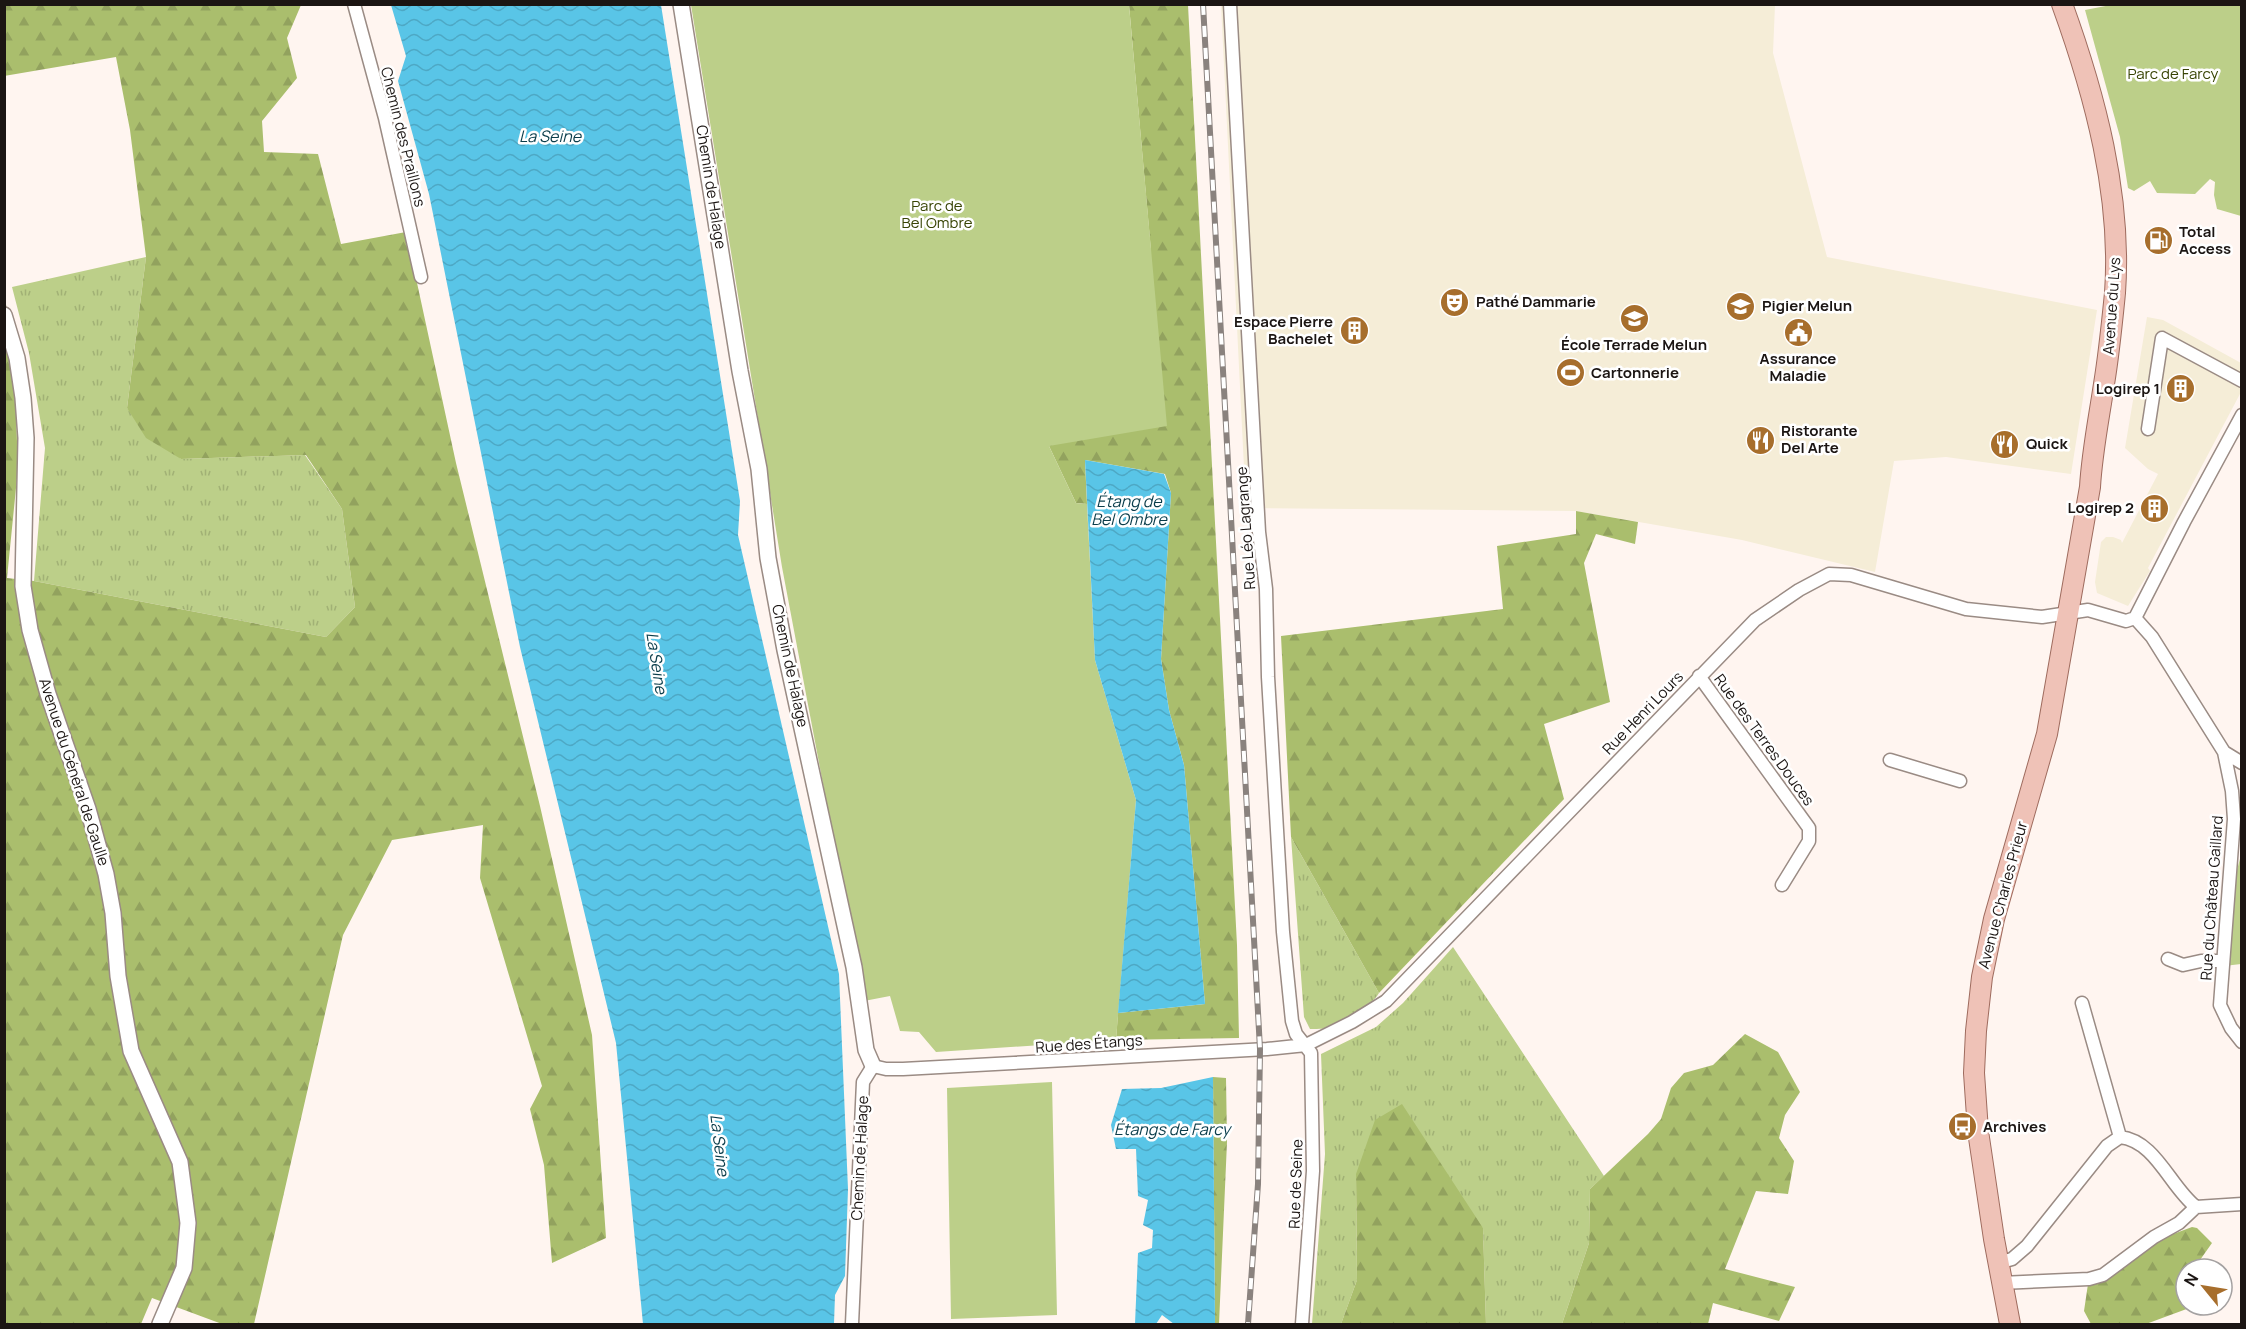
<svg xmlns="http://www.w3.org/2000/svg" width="2246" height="1329" viewBox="0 0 2246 1329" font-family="Manrope,sans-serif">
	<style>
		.commercial { fill: #f5edd7 }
		.grass { fill: url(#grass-tufts) }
		.forest { fill: url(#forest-firs) }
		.park { fill: #bccf89 }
		.water { fill: url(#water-waves) }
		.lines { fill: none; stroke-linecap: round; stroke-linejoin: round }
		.minor-casing { stroke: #9a8b84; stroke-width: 15 }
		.tertiary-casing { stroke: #9a8b84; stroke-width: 18 }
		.primary-casing { stroke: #9e6b5e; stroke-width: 22 }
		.minor { stroke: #fff; stroke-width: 12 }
		.tertiary { stroke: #fff; stroke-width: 15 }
		.primary { stroke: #efc2b7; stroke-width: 20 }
		.rail-casing { stroke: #8a827e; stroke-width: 6 }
		.rail { stroke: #fff; stroke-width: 4; stroke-dasharray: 11; stroke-linecap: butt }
		.labels { text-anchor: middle; stroke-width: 5; stroke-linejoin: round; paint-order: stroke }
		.park-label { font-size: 15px; fill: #384404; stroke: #fff }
		.street-label { font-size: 15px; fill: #1b1513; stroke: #fff }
		.poi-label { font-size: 15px; font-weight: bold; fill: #1b1513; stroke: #fff; text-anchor: start }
		.water-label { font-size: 16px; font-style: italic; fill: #0a3d4b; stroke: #fff }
	</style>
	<defs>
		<pattern id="grass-tufts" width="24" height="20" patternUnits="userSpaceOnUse" patternTransform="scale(1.5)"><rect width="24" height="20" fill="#bccf89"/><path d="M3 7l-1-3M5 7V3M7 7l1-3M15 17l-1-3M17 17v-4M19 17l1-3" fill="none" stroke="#a1b175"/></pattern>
		<pattern id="forest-firs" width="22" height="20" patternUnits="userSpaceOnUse" patternTransform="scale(1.5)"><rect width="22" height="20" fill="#aabe6d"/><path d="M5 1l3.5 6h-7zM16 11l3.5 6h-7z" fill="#92a25e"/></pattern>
		<pattern id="water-waves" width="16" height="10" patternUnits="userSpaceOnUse" patternTransform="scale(1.5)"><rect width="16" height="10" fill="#59c5e7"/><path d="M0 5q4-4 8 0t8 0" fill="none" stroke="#4da8c5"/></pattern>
	</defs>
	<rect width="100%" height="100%" fill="#fff5f0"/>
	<path class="commercial" d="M 1221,5 L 1775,5 L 1773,53 L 1827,257 L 2097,310 L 2071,474 L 1946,457 L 1894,461 L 1875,572 L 1742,540 L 1576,511 L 1246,508 Z
		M 2147,317 L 2163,320 L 2241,363 L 2241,392 L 2148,568 L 2150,571 L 2128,606 L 2097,593 L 2095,582 L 2101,542 L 2106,537 L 2113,537 L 2121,540 L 2122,543 L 2158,474 L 2148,469 L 2125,448 Z"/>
	<path class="grass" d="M 146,257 L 127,408 L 181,459 L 305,455 L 342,509 L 355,607 L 326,637 L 34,581 L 45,448 L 29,353 L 12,287 Z
		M 1291,837 L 1379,993 C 1373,1004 1347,1021 1335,1026 C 1328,1029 1319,1029 1310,1029 L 1304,1017 Z
		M 1453,947 L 1604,1176 L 1590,1189 L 1589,1243 L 1562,1324 L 1486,1324 L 1483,1228 L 1356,1174 L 1357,1280 L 1341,1324 L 1312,1324 L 1325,1154 L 1321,1054 L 1376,1027 L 1403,1003 Z"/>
	<path class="forest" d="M 5,5 L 301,5 L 287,38 L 297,78 L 262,121 L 264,152 L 318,154 L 341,244 L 406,232 L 456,463 L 540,806 L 592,1035 L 606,1238 L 552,1263 L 544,1165 L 530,1109 L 542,1086 L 480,878 L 483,825 L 392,840 L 343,935 L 254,1324 L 222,1324 L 152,1298 L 141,1324 L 5,1324 L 4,290 L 14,361 L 18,468 L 7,578 L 34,581 L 326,637 L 355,607 L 342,509 L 306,455 L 181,459 L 146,438 L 127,408 L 146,257 L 130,130 L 116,57 L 4,76 Z
		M 1129,5 L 1188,5 L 1237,945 L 1239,1038 L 1116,1040 L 1118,1013 L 1205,1004 L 1184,765 L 1169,710 L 1161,659 L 1171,493 L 1165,474 L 1085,460 L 1087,504 L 1076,503 L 1049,446 L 1151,251 Z
		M 1576,511 L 1638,522 L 1635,544 L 1596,534 L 1584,563 L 1610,702 L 1544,724 L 1564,799 L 1379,993 L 1291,837 L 1281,636 L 1503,609 L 1497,546 L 1576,534 Z
		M 1745,1034 L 1778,1052 L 1800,1092 L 1785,1115 L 1779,1138 L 1794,1161 L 1788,1194 L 1756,1191 L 1725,1269 L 1795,1287 L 1779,1321 L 1713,1303 L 1708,1324 L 1562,1324 L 1589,1243 L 1590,1189 L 1648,1134 L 1661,1119 L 1671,1088 L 1684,1073 L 1713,1065 Z
		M 1213,1077 L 1226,1078 L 1227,1142 L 1219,1324 L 1215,1324 Z
		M 1402,1104 L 1483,1228 L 1486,1324 L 1341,1324 L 1357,1280 L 1356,1174 L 1375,1120 Z
		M 2192,1227 L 2197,1228 L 2212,1243 L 2200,1260 L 2202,1269 L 2186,1269 L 2186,1305 L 2193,1305 L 2192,1307 L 2146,1324 L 2091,1324 L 2084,1311 L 2088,1284 L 2168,1236 Z"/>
	<path class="park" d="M 2116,4 L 2241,5 L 2241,216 L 2217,209 L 2214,195 L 2215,182 L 2210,179 L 2195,194 L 2157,193 L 2150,181 L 2134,191 L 2128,188 L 2120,137 L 2085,10 Z
		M 691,5 L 1129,5 L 1167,426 L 1049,446 L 1076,503 L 1087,504 L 1095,660 L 1136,800 L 1116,1040 L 936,1052 L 919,1032 L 900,1031 L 890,996 L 864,1001 L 782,567 Z
		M 2241,855 L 2241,964 L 2224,966 L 2234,898 L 2230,896 Z
		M 1052,1082 L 1057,1315 L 951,1319 L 947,1088 Z"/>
	<path class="water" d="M 391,5 L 661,5 L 740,501 L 738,535 L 839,974 L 848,1189 L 845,1276 L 835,1295 L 834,1324 L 643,1324 L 616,1043 L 520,647 L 429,194 L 398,81 L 406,56 Z
		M 1085,460 L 1164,474 L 1171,493 L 1161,659 L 1169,710 L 1184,765 L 1205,1004 L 1118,1013 L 1136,800 L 1095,660 Z
		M 1213,1077 L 1215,1324 L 1174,1324 L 1162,1315 L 1156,1324 L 1135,1324 L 1138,1253 L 1152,1248 L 1153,1230 L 1143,1225 L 1148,1200 L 1138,1196 L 1136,1149 L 1116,1149 L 1111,1125 L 1122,1089 L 1161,1088 Z"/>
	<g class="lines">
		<defs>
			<path id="minor" d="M 354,4 L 385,118 L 421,277
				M 1230,4 L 1259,532 L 1266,589 L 1268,677 L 1283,932 L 1292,1021 L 1296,1034 L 1311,1053 L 1313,1171 L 1302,1324
				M 2148,429 L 2162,338 L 2242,381
				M 2135,618 L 2184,522 L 2242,415
				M 2135,618 L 2152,637 L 2224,752 L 2242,763
				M 1699,676 L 1809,828 L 1809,841 L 1782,885
				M 2224,752 L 2232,791 L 2234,819 L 2220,1005 L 2231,1028 L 2242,1042
				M 1890,760 L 1960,781
				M 2168,959 L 2183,965 L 2201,961 L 2222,961
				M 2082,1003 L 2120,1137
				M 1998,1263 L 2012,1259 L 2027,1246 L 2107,1146 L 2120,1137 C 2156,1141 2170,1187 2196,1207 L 2242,1204
				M 2001,1283 L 2089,1279 L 2103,1275 L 2154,1237 L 2179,1223 L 2196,1207
				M 852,1324 L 863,1082 L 873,1066 L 886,1069 L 903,1069 L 1267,1049 L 1306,1045 L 1352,1022 L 1386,1001 L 1755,620 L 1799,590 L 1829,574 L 1851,575 L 1966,609 L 2042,617 L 2088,610 L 2126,621 L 2135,618"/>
			<path id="tertiary" d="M 681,4 L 740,371 L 759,469 L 768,558 L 785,650 L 854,967 L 866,1050 L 873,1066
				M 4,315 L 17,358 L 23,398 L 26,438 L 23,586 L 30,630 L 48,694 L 88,809 L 106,874 L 113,913 L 118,976 L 131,1051 L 180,1162 L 188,1223 L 184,1268 L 160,1324"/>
			<path id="primary" d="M 2010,1324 L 1994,1239 L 1978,1131 L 1974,1073 L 1976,1031 L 1982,977 L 1994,919 L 2047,734 L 2090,487 C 2092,452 2099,418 2104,384 C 2109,354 2112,323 2115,293 C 2122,196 2095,95 2062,4"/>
		</defs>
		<use href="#minor" class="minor-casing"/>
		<use href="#tertiary" class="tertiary-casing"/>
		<use href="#primary" class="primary-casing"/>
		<use href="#minor" class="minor"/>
		<use href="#tertiary" class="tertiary"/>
		<use href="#primary" class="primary"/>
		<defs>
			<path id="rail" d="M 1203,4 L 1260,1049 L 1258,1184 L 1248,1324"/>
		</defs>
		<use href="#rail" class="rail-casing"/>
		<use href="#rail" class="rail"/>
	</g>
	<defs>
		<symbol id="fuel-disc" viewBox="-11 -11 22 22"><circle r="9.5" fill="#a76e2c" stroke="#fff"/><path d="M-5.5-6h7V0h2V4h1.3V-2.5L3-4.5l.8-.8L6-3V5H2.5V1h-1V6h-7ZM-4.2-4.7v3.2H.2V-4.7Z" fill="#fff"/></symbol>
		<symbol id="theatre-disc" viewBox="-11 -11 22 22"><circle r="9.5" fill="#a76e2c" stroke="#fff"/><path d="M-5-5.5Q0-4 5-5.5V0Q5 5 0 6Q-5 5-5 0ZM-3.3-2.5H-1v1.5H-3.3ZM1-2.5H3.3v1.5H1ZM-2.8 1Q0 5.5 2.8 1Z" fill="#fff"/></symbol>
		<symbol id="university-disc" viewBox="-11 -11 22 22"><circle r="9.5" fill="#a76e2c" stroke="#fff"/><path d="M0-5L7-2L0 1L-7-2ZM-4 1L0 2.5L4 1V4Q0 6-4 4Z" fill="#fff"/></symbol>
		<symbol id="school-disc" viewBox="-11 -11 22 22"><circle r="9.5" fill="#a76e2c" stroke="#fff"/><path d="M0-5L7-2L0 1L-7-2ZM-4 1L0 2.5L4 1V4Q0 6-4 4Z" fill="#fff"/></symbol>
		<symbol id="building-disc" viewBox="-11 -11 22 22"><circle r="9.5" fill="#a76e2c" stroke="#fff"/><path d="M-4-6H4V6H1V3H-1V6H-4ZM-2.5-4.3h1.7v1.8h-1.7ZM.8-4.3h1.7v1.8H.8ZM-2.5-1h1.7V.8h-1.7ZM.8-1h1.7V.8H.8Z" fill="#fff"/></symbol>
		<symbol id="civic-disc" viewBox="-11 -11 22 22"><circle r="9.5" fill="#a76e2c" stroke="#fff"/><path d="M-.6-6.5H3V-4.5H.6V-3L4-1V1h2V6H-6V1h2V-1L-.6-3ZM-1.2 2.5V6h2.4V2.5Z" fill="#fff"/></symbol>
		<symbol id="stadium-disc" viewBox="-11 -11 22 22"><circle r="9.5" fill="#a76e2c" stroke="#fff"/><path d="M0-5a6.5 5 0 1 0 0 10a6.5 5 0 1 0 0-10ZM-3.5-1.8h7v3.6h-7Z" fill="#fff"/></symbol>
		<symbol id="restaurant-disc" viewBox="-11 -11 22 22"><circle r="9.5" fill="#a76e2c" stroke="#fff"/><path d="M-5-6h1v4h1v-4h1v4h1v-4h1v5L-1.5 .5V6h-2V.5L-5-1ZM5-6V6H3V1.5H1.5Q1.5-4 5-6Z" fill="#fff"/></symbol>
		<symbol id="bus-disc" viewBox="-11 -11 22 22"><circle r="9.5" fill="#a76e2c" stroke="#fff"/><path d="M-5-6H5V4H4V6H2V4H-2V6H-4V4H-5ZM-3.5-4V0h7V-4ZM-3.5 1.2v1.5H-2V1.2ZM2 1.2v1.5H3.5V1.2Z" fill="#fff"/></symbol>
	</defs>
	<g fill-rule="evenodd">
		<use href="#fuel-disc" x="2142" y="224" width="33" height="33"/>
		<use href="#theatre-disc" x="1438" y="286" width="33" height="33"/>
		<use href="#university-disc" x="1724" y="290" width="33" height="33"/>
		<use href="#school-disc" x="1618" y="302" width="33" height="33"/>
		<use href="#building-disc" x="1338" y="314" width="33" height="33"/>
		<use href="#civic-disc" x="1782" y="316" width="33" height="33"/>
		<use href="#stadium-disc" x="1554" y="356" width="33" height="33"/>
		<use href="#building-disc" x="2164" y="372" width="33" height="33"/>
		<use href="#restaurant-disc" x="1744" y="424" width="33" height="33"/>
		<use href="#restaurant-disc" x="1988" y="428" width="33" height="33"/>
		<use href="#building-disc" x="2138" y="492" width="33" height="33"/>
		<use href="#bus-disc" x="1946" y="1110" width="33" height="33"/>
	</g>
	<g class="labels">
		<g class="park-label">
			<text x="2173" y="79">Parc de Farcy</text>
			<text x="937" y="211">Parc de<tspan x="937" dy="17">Bel Ombre</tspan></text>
		</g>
		<g class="street-label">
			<text transform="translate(403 137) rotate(76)" y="5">Chemin des Praillons</text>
			<text transform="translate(711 187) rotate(81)" y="5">Chemin de Halage</text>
			<text transform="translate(2112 306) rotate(-86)" y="5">Avenue du Lys</text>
			<text transform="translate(1246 528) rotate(-94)" y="5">Rue Léo Lagrange</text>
			<text transform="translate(790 666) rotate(78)" y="5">Chemin de Halage</text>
			<text transform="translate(1643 713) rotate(-46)" y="5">Rue Henri Lours</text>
			<text transform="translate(1764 740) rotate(54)" y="5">Rue des Terres Douces</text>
			<text transform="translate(74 772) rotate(72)" y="5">Avenue du Général de Gaulle</text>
			<text transform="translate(2003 895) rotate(-75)" y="5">Avenue Charles Prieur</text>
			<text transform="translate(2212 898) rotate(-86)" y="5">Rue du Château Gaillard</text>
			<text transform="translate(1089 1044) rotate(-4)" y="5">Rue des Étangs</text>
			<text transform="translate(860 1158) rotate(-87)" y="5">Chemin de Halage</text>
			<text transform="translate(1296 1184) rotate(-88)" y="5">Rue de Seine</text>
		</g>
		<g class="poi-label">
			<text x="2179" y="237">Total<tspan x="2179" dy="17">Access</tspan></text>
			<text x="1476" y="307">Pathé Dammarie</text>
			<text x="1762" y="311">Pigier Melun</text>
			<text x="1333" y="327" text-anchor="end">Espace Pierre<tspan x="1333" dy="17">Bachelet</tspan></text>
			<text x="1634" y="350" text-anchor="middle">École Terrade Melun</text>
			<text x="1798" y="364" text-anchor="middle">Assurance<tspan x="1798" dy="17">Maladie</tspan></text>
			<text x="1591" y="378">Cartonnerie</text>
			<text x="2160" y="394" text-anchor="end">Logirep 1</text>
			<text x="1781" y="436">Ristorante<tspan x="1781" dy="17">Del Arte</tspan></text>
			<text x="2026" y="449">Quick</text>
			<text x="2134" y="513" text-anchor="end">Logirep 2</text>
			<text x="1983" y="1132">Archives</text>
		</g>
		<g class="water-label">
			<text x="550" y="142">La Seine</text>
			<text x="1129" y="507">Étang de<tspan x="1129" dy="18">Bel Ombre</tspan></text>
			<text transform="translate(657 663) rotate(81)" y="6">La Seine</text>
			<text x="1172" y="1135">Étangs de Farcy</text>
			<text transform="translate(720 1145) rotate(83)" y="6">La Seine</text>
		</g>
	</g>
	<rect width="2246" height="1329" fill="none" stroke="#1b1513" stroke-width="12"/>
	<g transform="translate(2204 1287) rotate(300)"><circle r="28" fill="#ffffff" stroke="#a4a1a1" stroke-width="1.5"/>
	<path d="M0-4.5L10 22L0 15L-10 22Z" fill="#a76e2c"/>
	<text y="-9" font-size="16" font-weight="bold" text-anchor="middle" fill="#1b1513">N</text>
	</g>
</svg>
